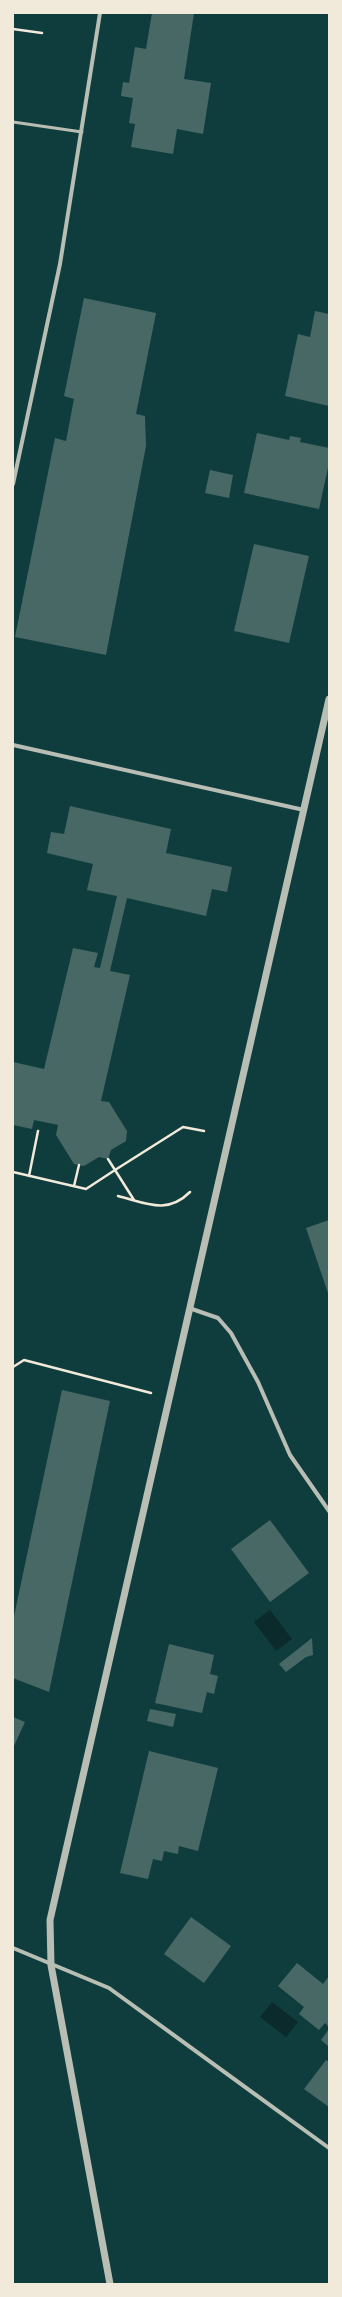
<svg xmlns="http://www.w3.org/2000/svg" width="342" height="2297" viewBox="0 0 342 2297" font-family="Jost,sans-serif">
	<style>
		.water { fill: #0a2a2b }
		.building { fill: #486865 }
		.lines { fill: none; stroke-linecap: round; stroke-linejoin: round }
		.path { stroke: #f1e9da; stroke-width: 2.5 }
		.service { stroke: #b8beb3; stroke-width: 3 }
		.minor { stroke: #b8beb3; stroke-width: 4 }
		.tertiary { stroke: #b8beb3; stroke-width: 7 }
	</style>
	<rect width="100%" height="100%" fill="#0f3d3e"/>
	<path class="water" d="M 270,1610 L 292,1639 L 276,1651 L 254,1622 Z
		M 272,2002 L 298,2022 L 286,2037 L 260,2017 Z"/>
	<path class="building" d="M 152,13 L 194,13 L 184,79 L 211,83 L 203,134 L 177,129 L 173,154 L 131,147 L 135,124 L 129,123 L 133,98 L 121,96 L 123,82 L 129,83 L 135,47 L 146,49 Z
		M 84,298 L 156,313 L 136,414 L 145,416 L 146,446 L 106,655 L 15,637 L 55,438 L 66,441 L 74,399 L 64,396 Z
		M 315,311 L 329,314 L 329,406 L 285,396 L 298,334 L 310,337 Z
		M 257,433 L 289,440 L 290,436 L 301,438 L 300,442 L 329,448 L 329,463 L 319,509 L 244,493 Z
		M 210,470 L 233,475 L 229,498 L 205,493 Z
		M 254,544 L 309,556 L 289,643 L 234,631 Z
		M 70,806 L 171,829 L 166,853 L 232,867 L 227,892 L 212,889 L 206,916 L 127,898 L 110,971 L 130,975 L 101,1101 L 109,1102 L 127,1131 L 126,1141 L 111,1150 L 108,1159 L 99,1157 L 84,1166 L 74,1164 L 56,1135 L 58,1125 L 34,1120 L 32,1129 L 13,1125 L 13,1062 L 44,1069 L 73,948 L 98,953 L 94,967 L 100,968 L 117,896 L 87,890 L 93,864 L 47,853 L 51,832 L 64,834 Z
		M 329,1220 L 329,1296 L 306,1228 Z
		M 62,1390 L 110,1401 L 49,1692 L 13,1678 L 13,1621 Z
		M 270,1520 L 309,1573 L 270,1602 L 231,1549 Z
		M 312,1638 L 313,1655 L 306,1657 L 286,1672 L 279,1664 Z
		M 169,1644 L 214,1655 L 210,1674 L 218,1676 L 214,1694 L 207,1692 L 202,1713 L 155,1703 Z
		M 150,1709 L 176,1714 L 173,1727 L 147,1721 Z
		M 13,1717 L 25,1722 L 13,1748 Z
		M 149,1751 L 218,1768 L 198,1851 L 179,1846 L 178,1854 L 164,1851 L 162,1861 L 153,1859 L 148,1879 L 120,1873 Z
		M 191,1917 L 231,1946 L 204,1983 L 164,1954 Z
		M 297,1963 L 323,1984 L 329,1976 L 329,2027 L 325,2023 L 319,2030 L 299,2014 L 304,2007 L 278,1986 Z
		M 329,2029 L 329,2047 L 321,2040 Z
		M 326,2060 L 329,2062 L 329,2107 L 304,2089 Z"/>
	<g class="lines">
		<path class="path" d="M 13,29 L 42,33
			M 13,1172 L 86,1189 L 115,1170 L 108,1159
			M 29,1176 L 38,1131
			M 74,1186 L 79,1165
			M 118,1196 C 146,1203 167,1215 190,1192
			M 134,1200 L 115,1170 L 183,1127 L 204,1131
			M 13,1367 L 24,1360 L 151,1393"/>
		<path class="service" d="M 13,122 L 82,132"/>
		<path class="minor" d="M 13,484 L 60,264 L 100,13
			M 13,745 L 304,810
			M 189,1308 L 218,1318 L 231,1333 L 258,1382 L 290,1455 L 329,1511
			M 13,1948 L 109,1988 L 329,2148"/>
		<path class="tertiary" d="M 110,2284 L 51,1965 L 50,1920 L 329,699"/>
	</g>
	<rect width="342" height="2297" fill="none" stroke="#f1e9da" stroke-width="28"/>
</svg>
